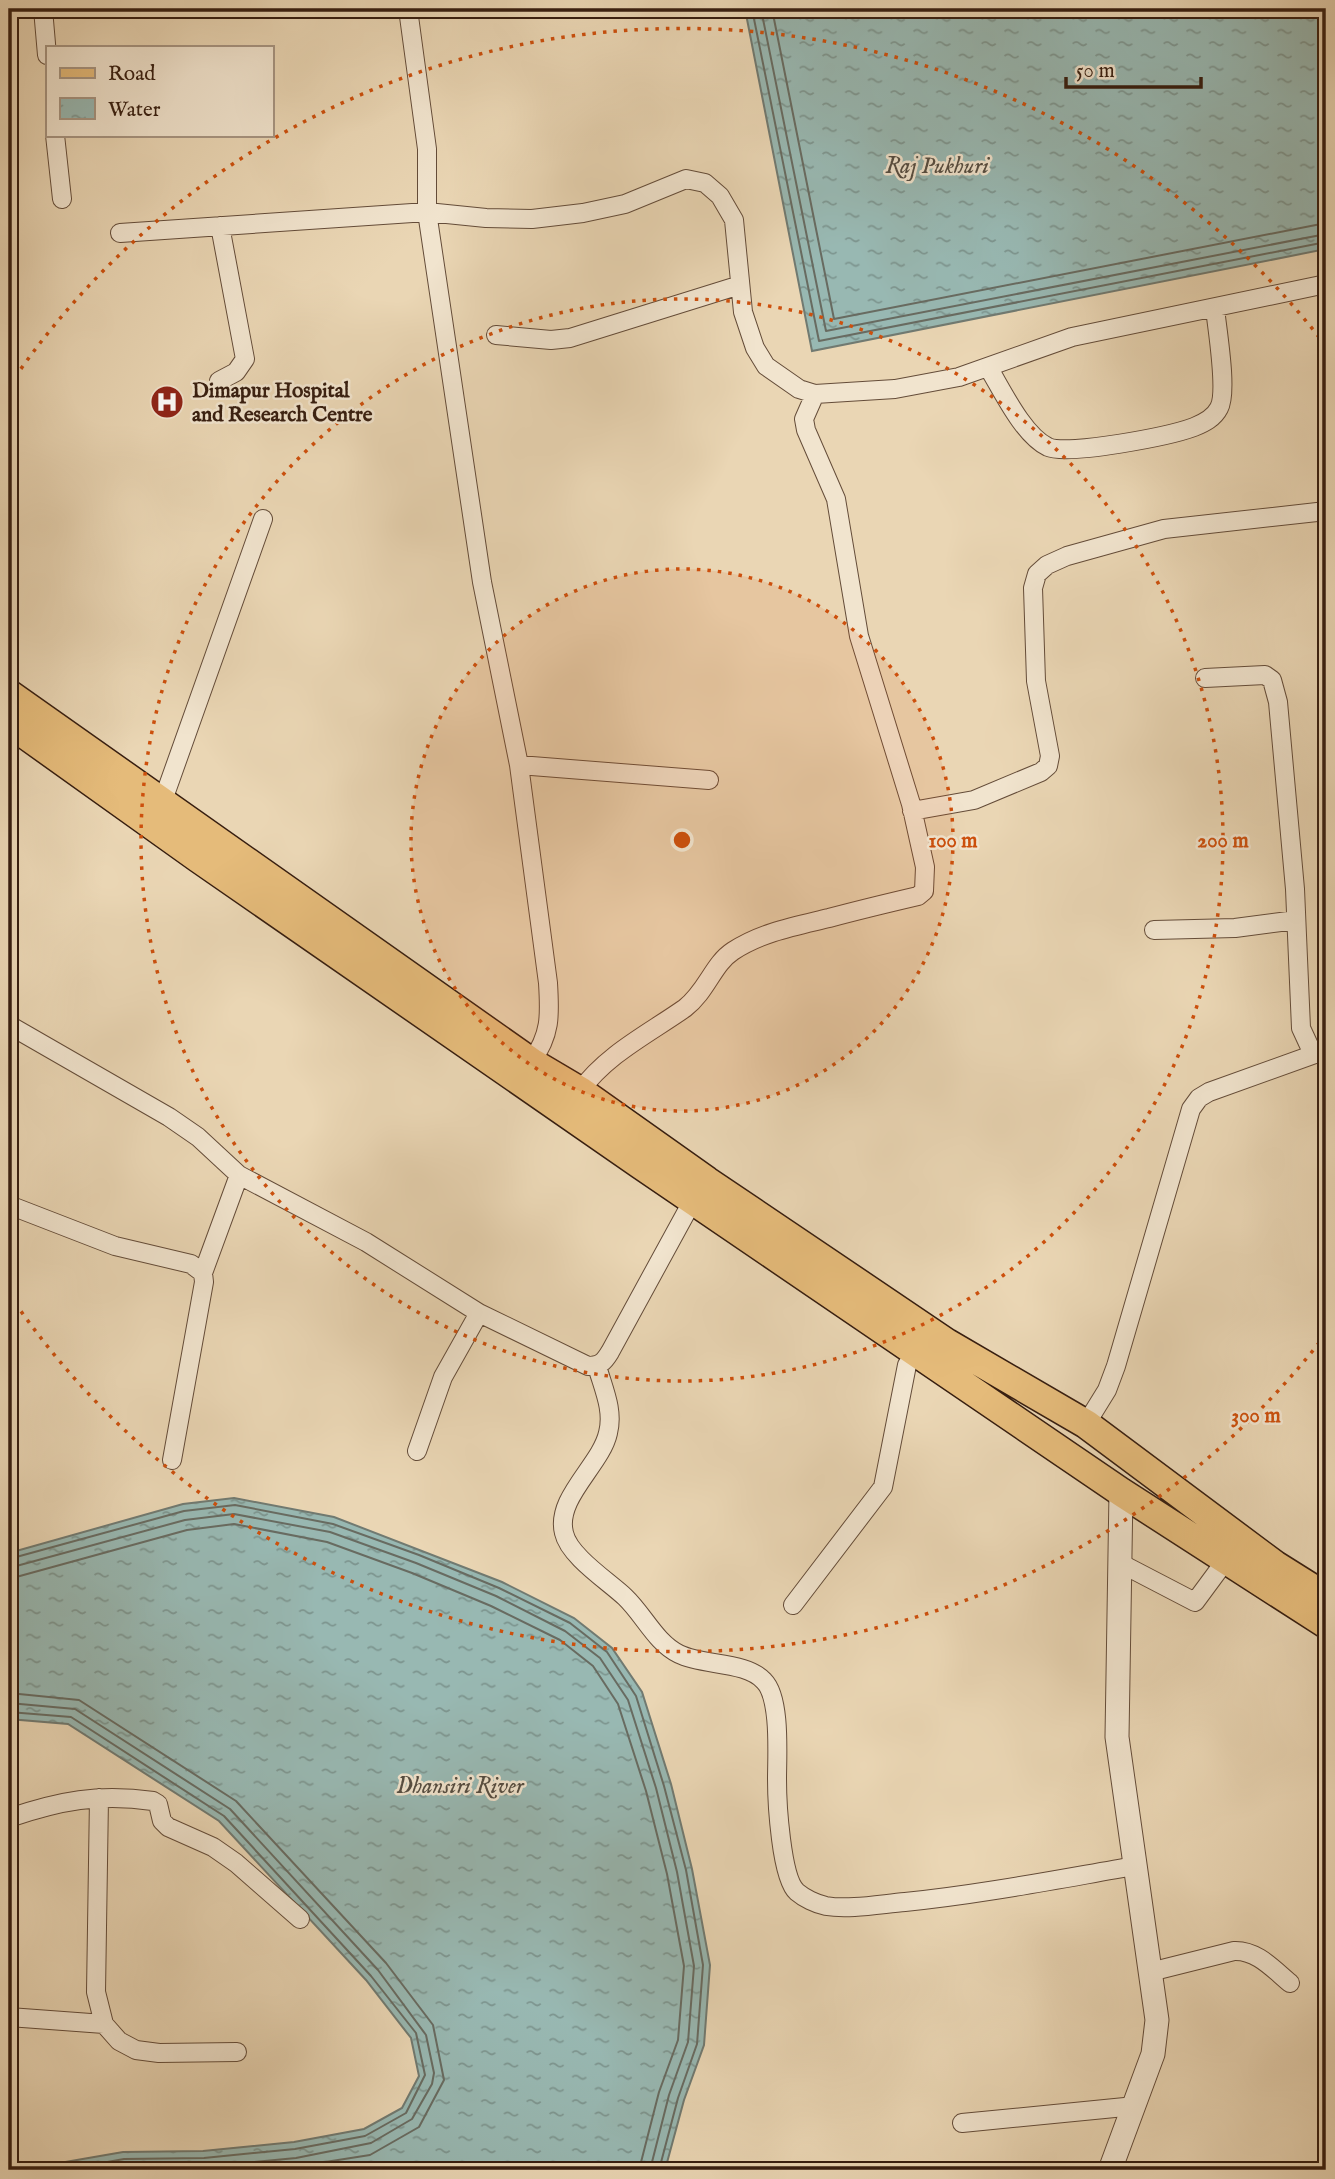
<svg xmlns="http://www.w3.org/2000/svg" width="1335" height="2179" viewBox="0 0 1335 2179" font-family="'IM FELL English',serif">
	<style>
		.water { fill: url(#water-ripples); stroke: #717a71; stroke-width: 2 }
		.lines { fill: none; stroke-linecap: round; stroke-linejoin: round }
		.shore { stroke: #686b61; stroke-width: 2 }
		.minor-casing { stroke: #644c39; stroke-width: 20 }
		.tertiary-casing { stroke: #644c39; stroke-width: 25 }
		.primary-casing { stroke: #371e10; stroke-width: 31 }
		.minor { stroke: #f1e4ce; stroke-width: 18 }
		.tertiary { stroke: #f1e4ce; stroke-width: 23 }
		.primary { stroke: #e5bb7a; stroke-width: 28 }
		.ring { fill: none; stroke: #cd500d; stroke-width: 3.5; stroke-dasharray: 3.5 7 }
		.labels { text-anchor: middle; stroke-width: 5; stroke-linejoin: round; paint-order: stroke }
		.poi-label { font-size: 21px; font-weight: bold; fill: #371e10; stroke: #f1e4ce; text-anchor: start }
		.water-label { font-size: 23px; font-style: italic; fill: #544c41; stroke: #f1e4ce }
		.centre { fill: #cd500d; stroke: #f1e4ce; stroke-width: 3.5 }
		.ring-label { font-size: 21px; text-anchor: middle; font-weight: bold; fill: #cd500d; stroke: #f1e4ce; stroke-width: 5; stroke-linejoin: round; paint-order: stroke }
	</style>
	<defs>
		<pattern id="water-ripples" width="26" height="14" patternUnits="userSpaceOnUse" patternTransform="scale(1.75)"><rect width="26" height="14" fill="#98b8b2"/><path d="M2 4q2-2 4 0t4 0M15 11q2-2 4 0t4 0" fill="none" stroke="#7d958f"/></pattern>
	</defs>
	<rect width="100%" height="100%" fill="#ead6b4"/>
	<filter id="stains"><feTurbulence type="fractalNoise" baseFrequency=".00286" numOctaves="4"/><feColorMatrix values="0 0 0 0 .2 0 0 0 0 .09 0 0 0 0 .02 0 0 0 .5 -.17"/></filter>
	<radialGradient id="worn" r=".72"><stop offset=".6" stop-color="#630" stop-opacity="0"/><stop offset="1" stop-color="#630" stop-opacity=".3"/></radialGradient>
	<path class="water" d="M 745,9 L 1326,9 L 1326,249 L 812,351 Z
		M 234,1498 L 334,1517 L 502,1582 L 574,1618 L 612,1648 L 642,1692 L 671,1784 L 692,1869 L 710,1965 L 704,2045 L 684,2100 L 665,2170 L 19,2170 L 123,2152 L 203,2151 L 294,2142 L 364,2129 L 402,2108 L 419,2076 L 411,2038 L 366,1980 L 219,1821 L 68,1724 L 9,1719 L 9,1553 L 183,1504 Z"/>
	<g class="lines">
		<path class="shore" d="M 752,9 L 819,341 L 1326,242
			M 761,9 L 826,331 L 1326,234
			M 772,9 L 834,319 L 1326,223
			M 9,1559 L 184,1511 L 235,1505 L 333,1524 L 419,1555 L 499,1588 L 570,1623 L 607,1652 L 636,1696 L 664,1786 L 686,1870 L 703,1965 L 697,2044 L 678,2098 L 659,2170
			M 9,1568 L 185,1520 L 234,1514 L 330,1532 L 416,1563 L 496,1596 L 565,1631 L 600,1658 L 628,1700 L 656,1788 L 677,1872 L 694,1966 L 688,2042 L 669,2095 L 650,2170
			M 9,1579 L 187,1530 L 234,1524 L 327,1542 L 412,1573 L 491,1606 L 560,1640 L 593,1666 L 618,1704 L 646,1791 L 667,1874 L 684,1966 L 678,2040 L 659,2092 L 639,2170
			M 9,1693 L 79,1700 L 236,1801 L 386,1963 L 433,2025 L 444,2080 L 419,2127 L 370,2155 L 274,2170
			M 9,1703 L 75,1709 L 230,1809 L 378,1970 L 426,2035 L 434,2073 L 432,2084 L 412,2119 L 371,2143 L 296,2158 L 204,2167 L 113,2170
			M 9,1712 L 71,1717 L 224,1816 L 371,1976 L 416,2033 L 425,2075 L 406,2113 L 365,2136 L 295,2149 L 204,2158 L 124,2159 L 63,2170"/>
		<defs>
			<path id="minor" d="M 43,9 L 47,55
				M 408,9 L 427,149 L 427,212 L 482,582 L 519,765 L 548,983 C 550,1015 551,1035 531,1062
				M 55,135 L 62,199
				M 120,233 L 427,212 L 486,218 L 532,219 L 583,213 L 625,204 L 686,179 L 705,183 L 720,196 L 734,220 L 743,312 L 755,348 L 766,366 L 799,389 L 815,394 L 895,389 L 959,377 L 1072,337 L 1326,284
				M 496,335 L 551,340 L 570,338 L 740,285
				M 988,367 C 1002,390 1023,435 1048,447 C 1068,456 1170,436 1194,427 C 1204,423 1214,418 1219,408 C 1228,392 1217,329 1215,308
				M 219,381 L 236,372 L 245,359 L 220,226
				M 1205,678 L 1265,675 L 1272,680 L 1278,702 L 1295,889 L 1301,1028 L 1313,1054
				M 519,765 L 709,780
				M 162,803 L 263,519
				M 912,811 L 974,800 L 1041,772 L 1048,766 L 1050,756 L 1036,681 L 1033,588 L 1037,574 L 1047,565 L 1067,556 L 1164,529 L 1326,511
				M 1154,930 L 1235,928 L 1296,920
				M 9,1025 L 169,1117 L 198,1137 L 239,1175 L 366,1242 L 479,1313 L 588,1366 C 600,1366 604,1362 610,1352 L 693,1200
				M 580,1091 C 607,1054 648,1034 685,1008 C 707,991 713,964 733,951 C 762,932 796,926 829,918 C 859,910 888,903 918,896 L 924,891 L 925,867 L 911,804 L 859,636 L 836,499 L 806,430 L 804,419 L 815,394
				M 9,1205 L 115,1246 L 191,1264 L 203,1273 L 204,1282 L 172,1460
				M 203,1273 L 239,1175
				M 597,1366 C 603,1388 614,1410 608,1433 C 601,1465 555,1498 564,1533 C 569,1556 608,1581 625,1597 C 644,1615 656,1643 679,1654 C 703,1666 746,1661 764,1681 C 781,1698 777,1756 777,1779 C 777,1802 781,1878 797,1892 C 804,1898 816,1904 826,1906 C 849,1910 881,1904 905,1902 C 983,1894 1059,1879 1135,1866
				M 1086,1424 L 1107,1390 L 1116,1366 L 1191,1109 L 1199,1098 L 1209,1092 L 1326,1050
				M 417,1451 L 443,1377 L 479,1313
				M 1120,1563 L 1195,1602 L 1226,1560
				M 793,1605 L 883,1487 L 907,1365 L 916,1351
				M 99,1798 L 96,1992 L 104,2024 L 119,2041 L 136,2050 L 159,2053 L 237,2052
				M 9,1818 C 59,1801 99,1793 153,1801 L 158,1804 L 162,1821 L 168,1827 L 213,1847 L 236,1863 L 300,1919
				M 1150,1972 L 1234,1951 C 1257,1950 1273,1969 1290,1983
				M 9,2017 L 104,2024
				M 962,2123 L 1135,2106"/>
			<path id="tertiary" d="M 1110,2170 L 1153,2054 L 1157,2020 L 1117,1737 L 1121,1492"/>
			<path id="primary" d="M 9,694 L 531,1062 L 580,1091 L 707,1181 L 947,1343 L 1086,1424 L 1275,1565 L 1326,1597
				M 9,723 L 198,858 L 641,1165 L 1121,1492 L 1326,1624"/>
		</defs>
		<use href="#minor" class="minor-casing"/>
		<use href="#tertiary" class="tertiary-casing"/>
		<use href="#primary" class="primary-casing"/>
		<use href="#minor" class="minor"/>
		<use href="#tertiary" class="tertiary"/>
		<use href="#primary" class="primary"/>
	</g>
	<circle cx="682" cy="840" r="271" fill="#cd500d" fill-opacity=".12"/>
	<g class="ring">
		<circle cx="682" cy="840" r="271"/>
		<circle cx="682" cy="840" r="541"/>
		<path d="M1326 1334A812 812 0 0 1 9 1294M9 386A812 812 0 0 1 1326 346"/>
	</g>
	<defs>
		<symbol id="hospital-disc" viewBox="-11 -11 22 22"><circle r="9.5" fill="#8f2418" stroke="#f1e4ce"/><path d="M-5-5h3v3.5h4V-5h3V5h-3V1.5h-4V5h-3Z" fill="#fff"/></symbol>
	</defs>
	<g fill-rule="evenodd">
		<use href="#hospital-disc" x="148" y="383" width="38" height="38"/>
	</g>
	<g class="labels">
		<g class="poi-label">
			<text x="192" y="397">Dimapur Hospital<tspan x="192" dy="24">and Research Centre</tspan></text>
		</g>
		<g class="water-label">
			<text x="937" y="173">Raj Pukhuri</text>
			<text x="460" y="1793">Dhansiri River</text>
		</g>
	</g>
	<circle cx="682" cy="840" r="10" class="centre"/>
	<g class="ring-label">
		<text x="953" y="847">100 m</text>
		<text x="1223" y="847">200 m</text>
		<text x="1256" y="1422">300 m</text>
	</g>
	<rect width="1335" height="2179" fill="none" stroke="#ead6b4" stroke-width="35"/>
	<rect x="10" y="10" width="1314" height="2158" fill="none" stroke="#371e10" stroke-width="3.5"/>
	<rect x="18" y="18" width="1300" height="2144" fill="none" stroke="#371e10" stroke-width="2"/>
	<rect x="46" y="46" width="228" height="91" fill="#f1e4ce" stroke="#a79582" stroke-width="2"/>
	<rect x="60" y="68" width="35" height="10" fill="#e5bb7a" stroke="#a79582" stroke-width="2"/>
	<text x="108" y="80" font-size="21" fill="#371e10">Road</text>
	<rect x="60" y="98" width="35" height="21" fill="url(#water-ripples)" stroke="#a79582" stroke-width="2"/>
	<text x="108" y="116" font-size="21" fill="#371e10">Water</text>
	<path d="M1066 77v10h135v-10" fill="none" stroke="#371e10" stroke-width="3.5"/>
	<text x="1076" y="77" font-size="21" fill="#371e10" stroke="#f1e4ce" stroke-width="5" paint-order="stroke">50 m</text>
	<rect width="100%" height="100%" filter="url(#stains)"/>
	<rect width="100%" height="100%" fill="url(#worn)"/>
</svg>
